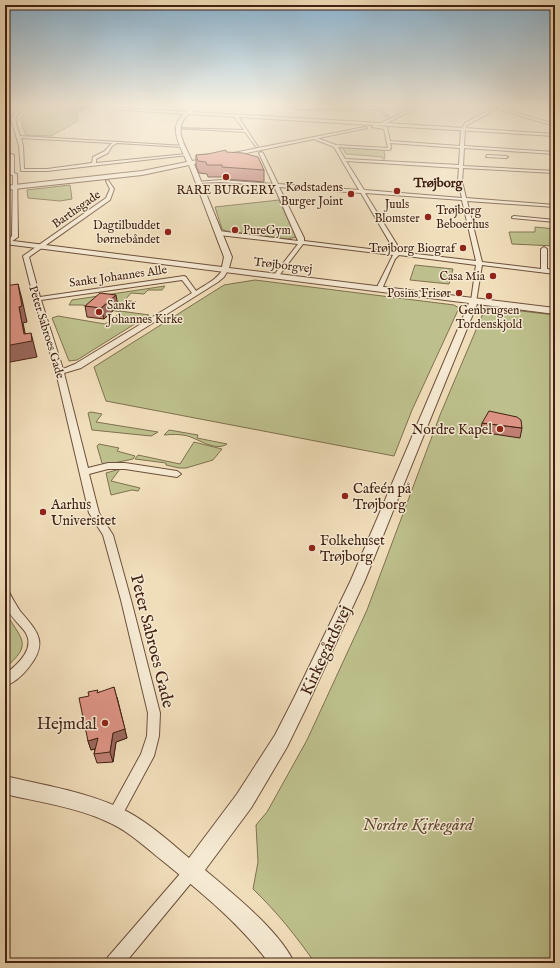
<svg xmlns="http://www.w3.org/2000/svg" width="560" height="968" viewBox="0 0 560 968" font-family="'IM FELL English',serif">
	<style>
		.green { fill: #bdc08c; stroke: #80704f }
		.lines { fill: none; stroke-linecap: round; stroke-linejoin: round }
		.minor-casing { stroke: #6e503c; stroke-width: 2 }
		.tertiary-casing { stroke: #6e503c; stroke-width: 2 }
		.minor { fill: #f5e9d2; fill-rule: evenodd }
		.tertiary { fill: #f5e9d2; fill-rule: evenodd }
		.wall { fill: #be7e72; stroke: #422112 }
		.shaded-wall { fill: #9b675c; stroke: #422112 }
		.building { fill: #dd9384; stroke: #422112 }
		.poi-dot { fill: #8f2418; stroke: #f5e9d2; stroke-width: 1.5 }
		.labels { text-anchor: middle; stroke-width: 3; stroke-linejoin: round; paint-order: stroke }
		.far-poi-label { font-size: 12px; fill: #422112; stroke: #f5e9d2; text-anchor: end }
		.far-street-label { font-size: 12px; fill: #422112; stroke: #f5e9d2 }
		.far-quarter-label { font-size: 13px; font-weight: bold; fill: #422112; stroke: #f5e9d2 }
		.poi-label { font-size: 14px; fill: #422112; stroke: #f5e9d2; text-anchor: start }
		.near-street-label { font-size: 17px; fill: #422112; stroke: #f5e9d2 }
		.near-poi-label { font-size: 17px; fill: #422112; stroke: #f5e9d2; text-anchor: end }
		.near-park-label { font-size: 17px; font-style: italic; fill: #614930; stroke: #f5e9d2 }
	</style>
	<rect width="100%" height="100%" fill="#f0ddb9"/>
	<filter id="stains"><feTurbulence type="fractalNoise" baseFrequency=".005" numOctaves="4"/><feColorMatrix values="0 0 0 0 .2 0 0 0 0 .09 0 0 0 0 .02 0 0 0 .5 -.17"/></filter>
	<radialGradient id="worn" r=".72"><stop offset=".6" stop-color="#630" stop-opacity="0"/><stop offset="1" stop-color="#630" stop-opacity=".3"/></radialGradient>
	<path class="green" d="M 31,105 L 33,105 L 87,108 L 76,113 L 78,121 L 51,136 L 26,135 C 20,121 19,116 31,105 Z
		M 342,147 L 384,150 L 385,159 L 383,159 L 382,157 L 346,154 Z
		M 70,185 L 72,199 L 60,201 L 28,198 L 27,190 Z
		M 279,200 L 296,237 L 288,239 L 226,231 L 222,229 L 215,207 Z
		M 535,227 L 555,229 L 555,246 L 512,244 L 509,232 L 535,232 Z
		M 415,265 L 453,269 L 449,284 L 410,280 Z
		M 255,280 L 454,305 L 459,308 L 412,410 L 394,456 L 106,401 L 94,367 L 224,285 Z
		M 165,286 L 162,290 L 148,290 L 144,294 L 131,293 L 125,300 L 136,302 L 127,303 L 120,311 L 149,315 L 77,360 L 69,361 L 52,318 L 58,316 L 105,324 L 121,312 L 82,305 L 69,305 L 72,300 Z
		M 487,307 L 555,315 L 555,963 L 315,963 C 296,936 277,912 253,889 L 258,862 L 256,825 L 267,812 L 307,740 L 367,610 L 440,415 L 484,311 Z
		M 91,412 L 102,414 L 96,422 L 158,432 L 151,436 L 92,430 L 88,413 Z
		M 169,430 L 198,435 L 197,438 L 227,444 C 217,451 203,442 193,438 C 185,434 174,434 164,435 Z
		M 194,442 L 222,449 L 213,460 L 186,468 L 179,468 L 166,465 L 166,463 L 135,459 L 138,455 L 180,464 Z
		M 99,444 L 119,448 L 117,451 L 135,456 L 133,459 L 104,465 L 102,463 L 97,446 Z
		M 120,469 L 111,481 L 140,488 L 138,491 L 132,490 L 111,495 L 106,473 Z
		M 5,614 L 7,615 C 23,641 32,645 5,668 Z"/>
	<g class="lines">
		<defs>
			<path id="minor" d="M 26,104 L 29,104 C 13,119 13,115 20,136 L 185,146 L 183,147 L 117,143 L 112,146 L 108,153 L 96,159 L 96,163 L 186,154 L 188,155 L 47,171 L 21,171 L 19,146 L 11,119 L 14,113 ZM 21,138 L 112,143 L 105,151 L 93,157 L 92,163 L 47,169 L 24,169 L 23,146 Z
				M 234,104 L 299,107 L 297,108 Z
				M 374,104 L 388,116 L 386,116 L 377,109 L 298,110 L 375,107 L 372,105 Z
				M 491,104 L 493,104 L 496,109 L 467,125 L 465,130 L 464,146 L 555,152 L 555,154 L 464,148 L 463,166 L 555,171 L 555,173 L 463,168 L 462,181 L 466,198 L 555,205 L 555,207 L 467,201 L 482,262 L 541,269 L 541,249 L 544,247 L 547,249 L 547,269 L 555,270 L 555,274 L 482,265 L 476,302 L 471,301 L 476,265 L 399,255 L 395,259 L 382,289 L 379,291 L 376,289 L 393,255 L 303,244 L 278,277 L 274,277 L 274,275 L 298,244 L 219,235 L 216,233 L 219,231 L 298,241 L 274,186 L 221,182 L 198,183 L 196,182 L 221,180 L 273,184 L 259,153 L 261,152 L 263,153 L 278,184 L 359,190 L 334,147 L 314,139 L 314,137 L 336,145 L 388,148 L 384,129 L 372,127 L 373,125 L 387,127 L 390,141 L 460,146 L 461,130 L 465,123 L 493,108 ZM 390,143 L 460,148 L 459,165 L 345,159 L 338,147 L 389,150 L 391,149 L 390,148 L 391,147 ZM 346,161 L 459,168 L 458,181 L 462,198 L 364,190 ZM 279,187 L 361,193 L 393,248 L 394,252 L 304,241 L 304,238 ZM 365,193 L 462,200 L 476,261 L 399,252 L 399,248 Z
				M 506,110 L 555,124 L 555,126 L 503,111 Z
				M 237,115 L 240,116 L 239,118 L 258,147 L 256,147 L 245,132 L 175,128 L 244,130 L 235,118 Z
				M 5,152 L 14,155 L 14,173 L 17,174 L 18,237 L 8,244 L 5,242 L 12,236 L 13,175 L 5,174 L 5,172 L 10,172 L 10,156 L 5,154 Z
				M 487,155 L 506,156 L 508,157 L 506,158 L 486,157 Z
				M 108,180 L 114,189 L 110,200 L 29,257 L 40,297 L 184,276 L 186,277 L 196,291 C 206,284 217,280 223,269 L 228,270 L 224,277 L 218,282 L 81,368 L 64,373 L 88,468 L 108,463 L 125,463 L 177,471 L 181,474 L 177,477 L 125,469 L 108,469 L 89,474 L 99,513 L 113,535 L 131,600 L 160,713 L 159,736 L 154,756 L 119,821 L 114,823 L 109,821 L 107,816 L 141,754 L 147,736 L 148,713 L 121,600 L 103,535 L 89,513 L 56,372 L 34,299 L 23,256 L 106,198 L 110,189 L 106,181 ZM 182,280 L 192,293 L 75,364 L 63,369 L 41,300 Z
				M 514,216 L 555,220 L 555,222 L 512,218 L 512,217 Z
				M 5,591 L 9,592 C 12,598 16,605 20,611 C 37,631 49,642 29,667 C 23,675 14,683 5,686 L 5,674 C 19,664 38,646 23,629 C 17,622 9,615 6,606 C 4,602 5,596 5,591 Z
				M 191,865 L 196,867 L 198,872 L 196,877 L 125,963 L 106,963 L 108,957 L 186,867 Z"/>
			<path id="tertiary" d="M 38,104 L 54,104 L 187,112 L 197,104 L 201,104 L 192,112 L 381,123 L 421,104 L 425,104 L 386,123 L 555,134 L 555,136 L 189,114 C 172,128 185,145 192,161 L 365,127 L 367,128 L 194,164 L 232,257 L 229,268 L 555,308 L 555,314 L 477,304 L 365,580 L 306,708 L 287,747 L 251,808 L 205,870 C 231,892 281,932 294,963 L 269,963 C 240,924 202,893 164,862 C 146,848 129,831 108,822 C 76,807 39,802 5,794 L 5,776 C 46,786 90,792 128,812 C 150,824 170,842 189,858 L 237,794 L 275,735 L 294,698 L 351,580 L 469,303 L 5,244 L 5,240 L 222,267 L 224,257 L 189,165 L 142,175 L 5,190 L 5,186 L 142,171 L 187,162 C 181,147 167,127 184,114 Z
				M 552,104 L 555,104 L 555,105 L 553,105 Z"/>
		</defs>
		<use href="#minor" class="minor-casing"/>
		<use href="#tertiary" class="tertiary-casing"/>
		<use href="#minor" class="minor"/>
		<use href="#tertiary" class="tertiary"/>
	</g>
	<path class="wall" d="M 208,154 L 264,170 L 264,182 L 223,179 L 223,177 L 208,177 L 207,174 L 199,173 L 196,166 L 196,155 Z
		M 85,306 L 118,306 L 104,319 L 87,317 Z
		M 482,423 L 522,428 L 520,438 L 480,432 Z
		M 99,692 L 117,697 L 127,738 L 116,742 L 113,762 L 97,763 L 94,754 L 95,749 L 91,750 L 88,741 Z"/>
	<path class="shaded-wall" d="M 18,284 L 22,299 L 27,322 L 23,323 L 27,342 L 31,333 L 37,357 L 5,363 L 5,346 L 24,334 L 19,307 Z
		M 116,295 L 118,306 L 104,319 L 101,308 Z
		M 114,687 L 127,738 L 116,742 L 113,762 L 110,752 L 113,733 Z
		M 98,738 L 101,747 L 91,750 L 88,741 Z"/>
	<path class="building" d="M 226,150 L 226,152 L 243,153 L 258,157 L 264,170 L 222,167 L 222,165 L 207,165 L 206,162 L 198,161 L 196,155 L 208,154 Z
		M 18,284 L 22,306 L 19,307 L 24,334 L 31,333 L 32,341 L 5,346 L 5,337 L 7,337 L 5,324 L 5,286 Z
		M 100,293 L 116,295 L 101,308 L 85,306 Z
		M 489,411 L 517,417 L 521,420 L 522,428 L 482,423 Z
		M 114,687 L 125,729 L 113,733 L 110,752 L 94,754 L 98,738 L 88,741 L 79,698 L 89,696 L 88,692 L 98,690 L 97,693 Z"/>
	<linearGradient id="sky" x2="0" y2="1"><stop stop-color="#8ab6d5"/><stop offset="0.44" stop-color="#f8f0e0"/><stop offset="1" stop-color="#f8f0e0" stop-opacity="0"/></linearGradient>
	<rect width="560" height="239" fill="url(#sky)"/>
	<g class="poi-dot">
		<circle cx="226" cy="177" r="4"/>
		<circle cx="397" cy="191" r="4"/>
		<circle cx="351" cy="194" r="4"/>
		<circle cx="428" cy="217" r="4"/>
		<circle cx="235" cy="230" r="4"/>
		<circle cx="168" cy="232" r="4"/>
		<circle cx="463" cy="248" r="4"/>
		<circle cx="493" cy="276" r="4"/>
		<circle cx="459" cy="293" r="4"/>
		<circle cx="489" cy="296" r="4"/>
		<circle cx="99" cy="312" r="4"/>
		<circle cx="500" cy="429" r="4"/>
		<circle cx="345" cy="496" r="4"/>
		<circle cx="43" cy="512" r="4"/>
		<circle cx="312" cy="548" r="4"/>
		<circle cx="105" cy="723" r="4"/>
	</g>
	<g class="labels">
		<g class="far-poi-label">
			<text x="343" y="191">Kødstadens<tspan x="343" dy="14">Burger Joint</tspan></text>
			<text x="226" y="194" text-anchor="middle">RARE BURGERY</text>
			<text x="397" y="208" text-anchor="middle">Juuls<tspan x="397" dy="14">Blomster</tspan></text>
			<text x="436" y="214" text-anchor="start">Trøjborg<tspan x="436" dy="14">Beboerhus</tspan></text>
			<text x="160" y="229">Dagtilbuddet<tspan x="160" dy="14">børnebåndet</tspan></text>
			<text x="243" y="234" text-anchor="start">PureGym</text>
			<text x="455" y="252">Trøjborg Biograf</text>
			<text x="485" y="280">Casa Mia</text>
			<text x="451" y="297">Posins Frisør</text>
			<text x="107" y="309" text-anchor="start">Sankt<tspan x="107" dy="14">Johannes Kirke</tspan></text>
			<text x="489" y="314" text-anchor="middle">Genbrugsen<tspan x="489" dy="14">Tordenskjold</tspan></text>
		</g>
		<g class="far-street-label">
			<text transform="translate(76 209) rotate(-35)" y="4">Barthsgade</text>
			<text transform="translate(283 265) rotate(7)" y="4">Trøjborgvej</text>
			<text transform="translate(118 276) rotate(-8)" y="4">Sankt Johannes Alle</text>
			<text transform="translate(47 332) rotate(73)" y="4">Peter Sabroes Gade</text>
		</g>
		<g class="far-quarter-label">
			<text x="438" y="187">Trøjborg</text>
		</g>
		<g class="poi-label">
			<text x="492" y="434" text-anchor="end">Nordre Kapel</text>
			<text x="353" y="493">Cafeén på<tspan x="353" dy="16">Trøjborg</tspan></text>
			<text x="51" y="509">Aarhus<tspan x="51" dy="16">Universitet</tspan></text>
			<text x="320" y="545">Folkehuset<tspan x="320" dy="16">Trøjborg</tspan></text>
		</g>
		<g class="near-street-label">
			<text transform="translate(153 641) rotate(76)" y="6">Peter Sabroes Gade</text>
			<text transform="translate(325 650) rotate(-65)" y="6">Kirkegårdsvej</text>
		</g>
		<g class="near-poi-label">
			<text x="97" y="729">Hejmdal</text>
		</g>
		<g class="near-park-label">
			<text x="418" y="830">Nordre Kirkegård</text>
		</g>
	</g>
	<rect width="560" height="968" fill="none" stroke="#f0ddb9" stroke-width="20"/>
	<rect x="6" y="6" width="548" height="956" fill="none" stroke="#422112" stroke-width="2"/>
	<rect x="10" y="10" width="540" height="948" fill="none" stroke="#422112"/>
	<rect width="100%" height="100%" filter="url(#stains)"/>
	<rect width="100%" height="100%" fill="url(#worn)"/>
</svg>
